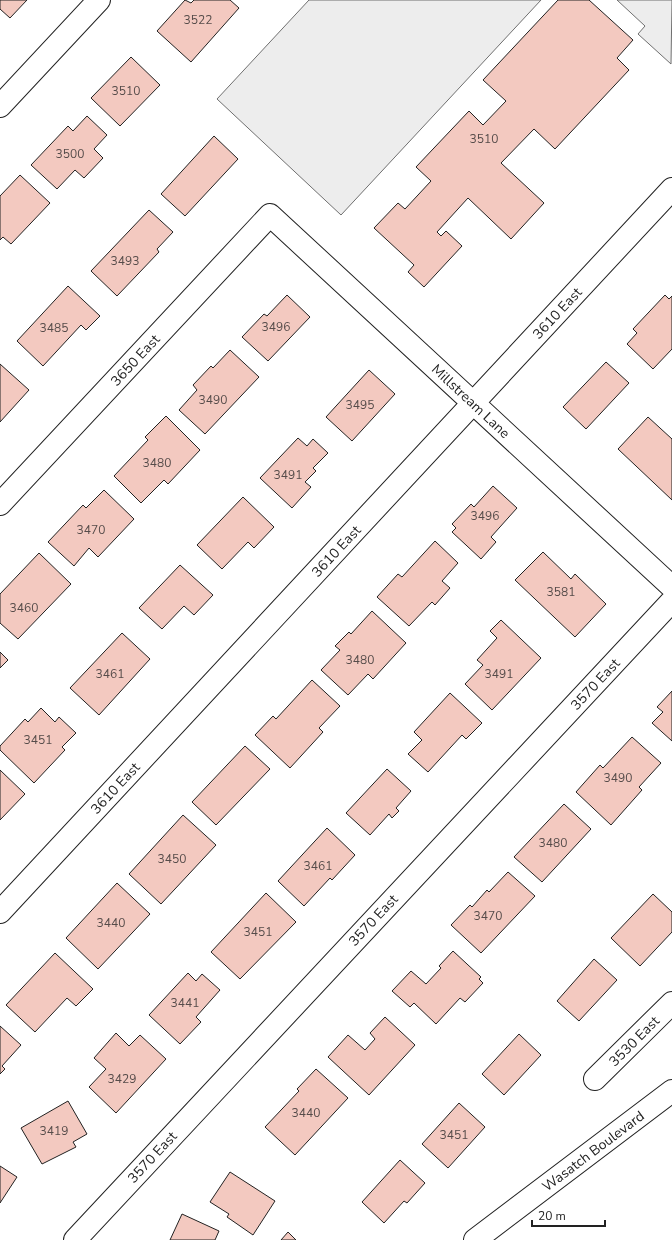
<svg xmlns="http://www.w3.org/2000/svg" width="672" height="1240" viewBox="0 0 672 1240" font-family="'Nunito Sans',sans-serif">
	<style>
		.parking { fill: #ededed; stroke: #6f6f6f }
		.building { fill: #f3c9c0; stroke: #222 }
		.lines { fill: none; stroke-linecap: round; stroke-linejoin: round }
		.minor-casing { stroke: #222; stroke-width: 24 }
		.major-casing { stroke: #222; stroke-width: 24 }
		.minor { stroke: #fff; stroke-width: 22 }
		.major { stroke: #fff; stroke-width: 22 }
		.labels { text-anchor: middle; stroke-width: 3; stroke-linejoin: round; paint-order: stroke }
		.number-label { font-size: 12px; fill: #564c4a }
		.street-label { font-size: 14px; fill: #222; stroke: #fff }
	</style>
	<rect width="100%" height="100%" fill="#fff"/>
	<path class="parking" d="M 309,0 L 541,0 L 341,215 L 217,99 Z
		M 617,0 L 672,0 L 671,64 L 638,34 L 645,26 Z"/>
	<path class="building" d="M 0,0 L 27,0 L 10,18 L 0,9 Z
		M 185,0 L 191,3 L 194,0 L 230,0 L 239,8 L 191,62 L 157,31 Z
		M 558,0 L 589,0 L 633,40 L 617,58 L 629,70 L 555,149 L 534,129 L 501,163 L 544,203 L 511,239 L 468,198 L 437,232 L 441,236 L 446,231 L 462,246 L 424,287 L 408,272 L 414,265 L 374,228 L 398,203 L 405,209 L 431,181 L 416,167 L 469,111 L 483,125 L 506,101 L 483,80 Z
		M 131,57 L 160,85 L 120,126 L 91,98 Z
		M 87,116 L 107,135 L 94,149 L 103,158 L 84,178 L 75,170 L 57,189 L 31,165 L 68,126 L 73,131 Z
		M 214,136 L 238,159 L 185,216 L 161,194 Z
		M 20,175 L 50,203 L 11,244 L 3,237 L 0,240 L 0,196 Z
		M 149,210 L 173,232 L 157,249 L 159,252 L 117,296 L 91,271 Z
		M 68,286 L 100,316 L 86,330 L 81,325 L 43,366 L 17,341 Z
		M 287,295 L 310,317 L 268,361 L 242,337 L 264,314 L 267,316 Z
		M 665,295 L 669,299 L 672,296 L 672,349 L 653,369 L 627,344 L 637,333 L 633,329 Z
		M 230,350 L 259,377 L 205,434 L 179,410 L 197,390 L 193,385 L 211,366 L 213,368 Z
		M 606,362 L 629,383 L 586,429 L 563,407 Z
		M 0,364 L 29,390 L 0,422 Z
		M 369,370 L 395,394 L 352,441 L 326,417 Z
		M 166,416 L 200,450 L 168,484 L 164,480 L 141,503 L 114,476 L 148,440 L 145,437 Z
		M 648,417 L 672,439 L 672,500 L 618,449 Z
		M 298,438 L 307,446 L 313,439 L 328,453 L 313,468 L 316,471 L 305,482 L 311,487 L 292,508 L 260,478 Z
		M 493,486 L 517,508 L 491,537 L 496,542 L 481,559 L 452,532 L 456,528 L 452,524 L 471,504 L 474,507 Z
		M 104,490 L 134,519 L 98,557 L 89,548 L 74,566 L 48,542 L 83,505 L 86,508 Z
		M 243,497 L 274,527 L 254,548 L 248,542 L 222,569 L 197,545 Z
		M 435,541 L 458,563 L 442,581 L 450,588 L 435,605 L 432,602 L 409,626 L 377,597 L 398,574 L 402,577 Z
		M 543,552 L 571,579 L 575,574 L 606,604 L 575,637 L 515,580 Z
		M 39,553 L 71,584 L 18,639 L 0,623 L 0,594 Z
		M 180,565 L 213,595 L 194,615 L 184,606 L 162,629 L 139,608 Z
		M 372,611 L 406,643 L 373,679 L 368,674 L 348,695 L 321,670 L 340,650 L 335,646 L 349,632 L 351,634 Z
		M 501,620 L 541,658 L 492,710 L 465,684 L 483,665 L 477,660 L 497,638 L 490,631 Z
		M 122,633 L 150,659 L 99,715 L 70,688 Z
		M 0,652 L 8,660 L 0,668 Z
		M 312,680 L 340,706 L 319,728 L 323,732 L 290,768 L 255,735 L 273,716 L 276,719 Z
		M 672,691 L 672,741 L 652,723 L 663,712 L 657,707 Z
		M 450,693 L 482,723 L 466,739 L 462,735 L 428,772 L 408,754 L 422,740 L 414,732 Z
		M 41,708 L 55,722 L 59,717 L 76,733 L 62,747 L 65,750 L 34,783 L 0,750 L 0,746 L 25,719 L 28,722 Z
		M 632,737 L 661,763 L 639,787 L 642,790 L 611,825 L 576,792 L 600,765 L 603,768 Z
		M 245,746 L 270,769 L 216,825 L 192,802 Z
		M 387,769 L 411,791 L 396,808 L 399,811 L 392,818 L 389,814 L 370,835 L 346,813 Z
		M 0,770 L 25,794 L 0,820 Z
		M 564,804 L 591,829 L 542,882 L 514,857 Z
		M 183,815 L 216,845 L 161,904 L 129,874 Z
		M 327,828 L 355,855 L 332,880 L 330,878 L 304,906 L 278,881 Z
		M 508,872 L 535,896 L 481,953 L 451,925 L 470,905 L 472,907 L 487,890 L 489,892 Z
		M 117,883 L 150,914 L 98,969 L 66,938 Z
		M 266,893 L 296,922 L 240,979 L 211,952 Z
		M 653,894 L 672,912 L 672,932 L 640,966 L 611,938 Z
		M 453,951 L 481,977 L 479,979 L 483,983 L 465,1002 L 460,998 L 436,1024 L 414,1003 L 410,1007 L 392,991 L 411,971 L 426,984 L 441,968 L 439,966 Z
		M 55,953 L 93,989 L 76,1006 L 67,998 L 35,1032 L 6,1005 Z
		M 594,959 L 617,980 L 579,1021 L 557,1001 Z
		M 188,973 L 196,981 L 202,974 L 220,990 L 196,1017 L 201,1022 L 180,1044 L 149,1015 Z
		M 385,1017 L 415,1045 L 369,1095 L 328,1057 L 348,1035 L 365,1050 L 375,1039 L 370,1033 Z
		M 0,1026 L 21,1045 L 2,1066 L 5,1069 L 0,1074 Z
		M 116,1033 L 129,1046 L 140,1035 L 166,1059 L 116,1113 L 89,1087 L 106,1069 L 94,1058 Z
		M 519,1034 L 541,1055 L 504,1095 L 482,1074 Z
		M 316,1069 L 348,1098 L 295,1155 L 265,1127 L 299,1091 L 297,1089 Z
		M 68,1101 L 87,1134 L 73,1142 L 76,1147 L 42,1164 L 21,1128 Z
		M 459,1103 L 485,1127 L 448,1168 L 422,1144 Z
		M 400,1160 L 425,1183 L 407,1203 L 404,1201 L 384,1223 L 362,1202 Z
		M 0,1166 L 17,1177 L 0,1203 Z
		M 230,1172 L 275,1201 L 253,1235 L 227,1217 L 229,1214 L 210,1202 Z
		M 182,1214 L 219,1231 L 215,1240 L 170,1240 Z
		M 288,1232 L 296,1240 L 281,1240 Z"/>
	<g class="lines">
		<defs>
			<path id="minor" d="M 0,106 L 99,0
				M 0,504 L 270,215 L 672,587
				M 0,912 L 672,189
				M 595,1079 L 672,1003
				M 75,1240 L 672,601"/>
			<path id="major" d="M 475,1240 L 672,1091"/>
		</defs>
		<use href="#minor" class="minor-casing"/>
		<use href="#major" class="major-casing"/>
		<use href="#minor" class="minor"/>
		<use href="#major" class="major"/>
	</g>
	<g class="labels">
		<g class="number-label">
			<text x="198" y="24">3522</text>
			<text x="126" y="95">3510</text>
			<text x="484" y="143">3510</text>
			<text x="70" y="158">3500</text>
			<text x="125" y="265">3493</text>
			<text x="276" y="331">3496</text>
			<text x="54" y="332">3485</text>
			<text x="213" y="404">3490</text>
			<text x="360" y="409">3495</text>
			<text x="157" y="467">3480</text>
			<text x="288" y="479">3491</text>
			<text x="485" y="520">3496</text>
			<text x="91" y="534">3470</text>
			<text x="561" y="596">3581</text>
			<text x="24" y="612">3460</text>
			<text x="360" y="664">3480</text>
			<text x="110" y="678">3461</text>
			<text x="499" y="678">3491</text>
			<text x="38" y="744">3451</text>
			<text x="618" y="782">3490</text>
			<text x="553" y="847">3480</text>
			<text x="172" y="863">3450</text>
			<text x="318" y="870">3461</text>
			<text x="488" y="920">3470</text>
			<text x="111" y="927">3440</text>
			<text x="258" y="936">3451</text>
			<text x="185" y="1007">3441</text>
			<text x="122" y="1083">3429</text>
			<text x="306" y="1117">3440</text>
			<text x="54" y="1135">3419</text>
			<text x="454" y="1139">3451</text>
		</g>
		<g class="street-label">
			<text transform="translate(557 313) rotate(-47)" y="5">3610 East</text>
			<text transform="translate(135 360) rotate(-47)" y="5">3650 East</text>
			<text transform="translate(471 401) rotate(43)" y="5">Millstream Lane</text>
			<text transform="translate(336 551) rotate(-47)" y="5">3610 East</text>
			<text transform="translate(595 684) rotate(-47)" y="5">3570 East</text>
			<text transform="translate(115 788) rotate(-47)" y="5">3610 East</text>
			<text transform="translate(373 920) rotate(-47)" y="5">3570 East</text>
			<text transform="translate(634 1041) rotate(-45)" y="5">3530 East</text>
			<text transform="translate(593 1151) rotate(-37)" y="5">Wasatch Boulevard</text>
			<text transform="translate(152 1157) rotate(-47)" y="5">3570 East</text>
		</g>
	</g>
	<path d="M532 1220v6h73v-6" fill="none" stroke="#222222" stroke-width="2"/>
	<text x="538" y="1220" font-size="12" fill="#222222" stroke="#ffffff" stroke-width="3" paint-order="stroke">20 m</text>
</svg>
